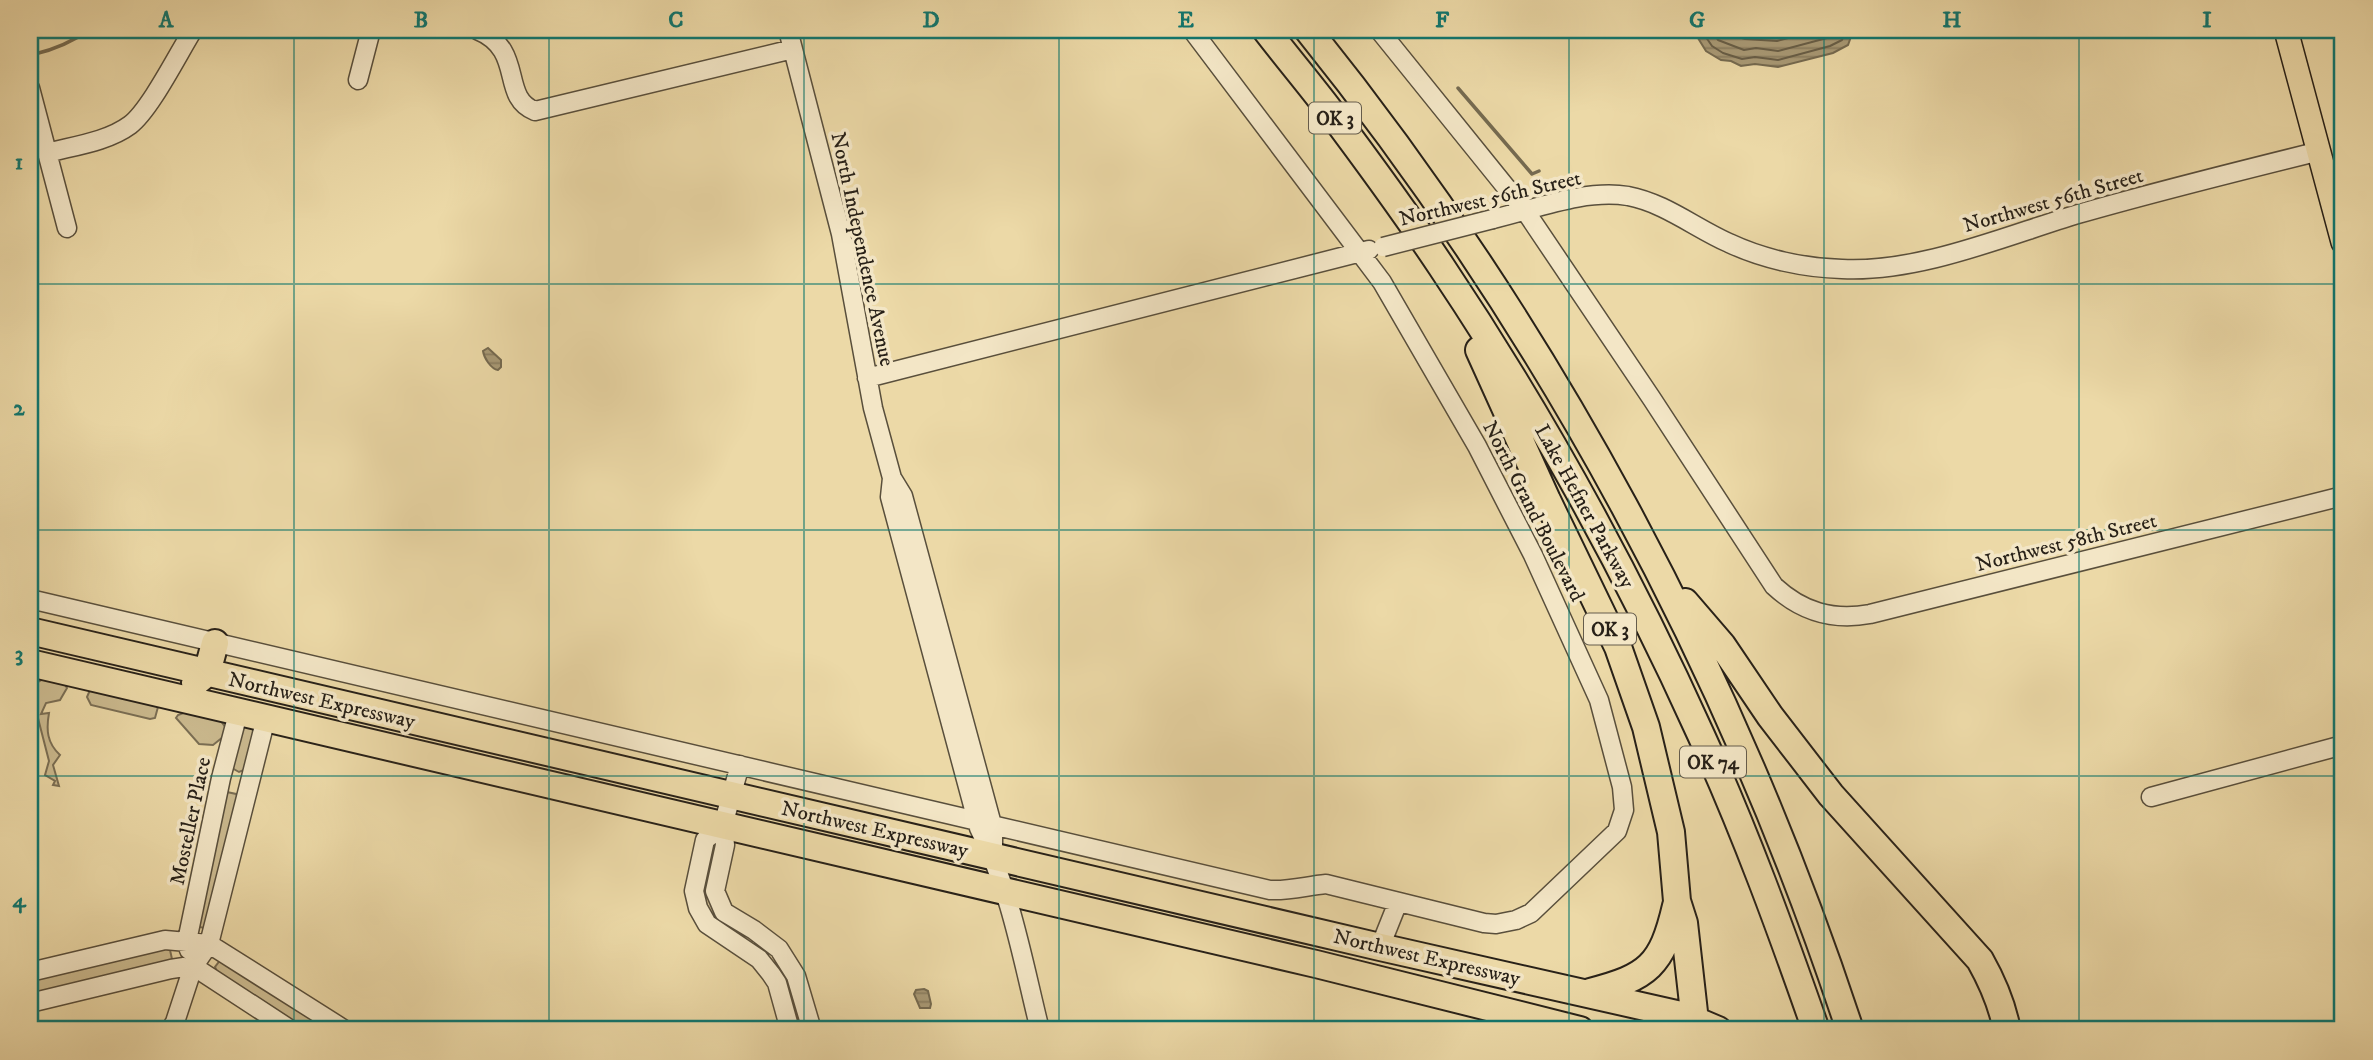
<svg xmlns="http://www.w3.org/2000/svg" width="2373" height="1060" viewBox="0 0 2373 1060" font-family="'IM FELL DW Pica',serif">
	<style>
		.green { fill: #cbba8f; stroke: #7a6e54; stroke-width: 2 }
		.water { fill: url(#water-rules); stroke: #756a50; stroke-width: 2 }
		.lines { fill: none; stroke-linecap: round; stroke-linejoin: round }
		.shore { stroke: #685e47; stroke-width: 2 }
		.stream { stroke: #756a50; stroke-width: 3.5 }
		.minor-casing { stroke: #594f3c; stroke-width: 21 }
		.major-casing { stroke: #282118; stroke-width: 26 }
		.highway-casing { stroke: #282118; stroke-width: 30 }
		.minor { stroke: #f3e6c6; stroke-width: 18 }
		.major { stroke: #ecd9a7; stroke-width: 23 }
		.highway { stroke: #ecd9a7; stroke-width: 26 }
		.minor-bridge-casing { stroke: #594f3c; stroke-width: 21; stroke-linecap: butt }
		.minor-bridge { stroke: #f3e6c6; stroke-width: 18 }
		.grid { fill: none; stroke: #0f766e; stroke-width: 2; stroke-opacity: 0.55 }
		.labels { text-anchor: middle; stroke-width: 7; stroke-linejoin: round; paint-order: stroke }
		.shield { fill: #f3e6c6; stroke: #655c4c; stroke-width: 2 }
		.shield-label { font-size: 19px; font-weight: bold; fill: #282118 }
		.street-label { font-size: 21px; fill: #282118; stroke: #f3e6c6 }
		.neatline { fill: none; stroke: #0f766e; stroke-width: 2.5 }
		.grid-label { font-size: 23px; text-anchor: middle; font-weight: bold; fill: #0f766e }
	</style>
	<defs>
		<pattern id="water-rules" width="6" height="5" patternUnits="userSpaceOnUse" patternTransform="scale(1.75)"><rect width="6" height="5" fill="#a99a76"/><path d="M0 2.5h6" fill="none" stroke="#8a7d60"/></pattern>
	</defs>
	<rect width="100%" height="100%" fill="#ecd9a7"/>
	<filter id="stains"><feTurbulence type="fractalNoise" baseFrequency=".00286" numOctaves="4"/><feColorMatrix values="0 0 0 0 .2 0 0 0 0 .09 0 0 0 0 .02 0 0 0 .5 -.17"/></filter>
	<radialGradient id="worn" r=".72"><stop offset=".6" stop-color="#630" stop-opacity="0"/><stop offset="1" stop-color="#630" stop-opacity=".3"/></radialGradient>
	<path class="green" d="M 45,678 L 64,683 L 67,688 L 60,700 L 46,703 L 41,714 L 49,713 C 46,730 47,743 60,755 L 53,765 L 59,786 L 53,785 L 55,781 L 45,775 L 49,761 L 31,691 L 34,684 Z
		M 90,690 L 156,704 L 158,707 L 155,718 L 150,719 L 91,705 L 87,697 Z
		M 186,712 L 220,720 L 226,728 L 223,737 L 213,745 L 199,744 L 176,718 L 178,715 Z
		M 241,723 L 256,726 L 244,770 L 239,772 L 232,768 Z
		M 227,792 L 236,794 L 239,799 L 208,922 L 204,928 L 195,926 Z
		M 717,835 L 723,921 L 718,926 C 695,901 708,869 714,841 Z
		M 160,947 L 170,950 L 172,959 L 165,964 L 30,997 L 30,979 Z
		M 221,959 L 333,1030 L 304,1030 L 218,974 L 215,967 Z"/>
	<path class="water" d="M 1693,30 L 1857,30 L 1853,31 L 1848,45 L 1833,53 L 1778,67 L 1755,64 L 1741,66 L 1731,61 L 1721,60 L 1706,51 Z
		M 488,348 L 501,360 L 501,367 L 498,370 C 491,369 484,358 483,351 Z
		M 924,989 L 928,991 L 931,1004 L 930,1008 L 920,1008 L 914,994 L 916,990 Z"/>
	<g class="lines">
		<path class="shore" d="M 1701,30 L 1712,46 L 1723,53 L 1742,59 L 1755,57 L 1778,60 L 1830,46 L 1842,40 L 1846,30
			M 1712,30 L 1718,40 L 1744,50 L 1756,48 L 1778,51 L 1827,38 L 1835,34 L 1837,30
			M 1724,30 L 1729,34 L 1745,39 L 1777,41 L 1818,30"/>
		<path class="stream" d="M 35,54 C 56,49 72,42 89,30
			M 1458,88 L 1532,174 L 1539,171"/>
		<defs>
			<path id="minor" d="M 477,30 C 526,50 499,97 535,111 L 793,49
				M 788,30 L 841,234 L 873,408 L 892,478 L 903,496 L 993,828 L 993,857
				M 1379,30 L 1526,212 L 1652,399 L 1774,586 C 1802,612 1833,621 1870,614 L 2343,496
				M 358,80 L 371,30
				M 30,88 L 67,228
				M 47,153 C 73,146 107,142 130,125 C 150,110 178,54 193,30
				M 1493,219 C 1536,209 1584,189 1628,196 C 1665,203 1695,228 1729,243 C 1763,259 1804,268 1842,269 C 1919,273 2005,236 2078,214 C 2158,191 2239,171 2320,151
				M 867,378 L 1369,250
				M 892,478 L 890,497 L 979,828 C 1011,891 1023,962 1040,1030
				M 30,599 L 977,821
				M 740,765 L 723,825 L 725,845 L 715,891 L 724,912 L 754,930 L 779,949 L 796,976 L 812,1030
				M 2151,797 L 2343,745
				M 723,825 L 705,840 L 694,891 L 698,908 L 707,924 L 759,959 L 771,974 L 777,983 L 790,1030
				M 992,825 L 1270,890 C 1290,891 1306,886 1326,884 L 1484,923 L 1496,924 L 1516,920 L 1531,913 L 1617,831 L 1624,810 L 1622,787 L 1599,700 L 1533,555 L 1477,446 L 1382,282 L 1192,30
				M 1380,947 L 1398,902
				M 189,950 L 187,941 L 221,778 L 236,721 L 240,712
				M 30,972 L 165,940 L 209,944 L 345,1030
				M 30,1003 L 171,969 L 184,967 L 199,970 L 291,1030
				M 170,1030 L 175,1022 L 193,967 L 209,944 L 266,718"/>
			<path id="major" d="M 2286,30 L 2343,242"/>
			<path id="highway" d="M 1266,30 C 1286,56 1307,81 1327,107 C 1366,159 1405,212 1441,266 C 1541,415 1627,571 1701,735 C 1745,831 1781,930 1816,1030
				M 1308,30 C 1547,327 1731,668 1850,1030
				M 1479,350 L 1547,500 L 1618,647 L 1646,727 L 1671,832 L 1677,901 L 1684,923 L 1696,1030
				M 1685,602 L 1722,645 L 1770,716 L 1831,795 L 1980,960 C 1993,983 2002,1004 2007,1030
				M 30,631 L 1380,947 L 1685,1016 L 1718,1030
				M 30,663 L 1316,964 L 1580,1030
				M 195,683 L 207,673 L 215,643
				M 1590,992 C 1648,977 1662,966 1676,906"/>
		</defs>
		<use href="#minor" class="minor-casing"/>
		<use href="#major" class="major-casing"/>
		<use href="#highway" class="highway-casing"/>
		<use href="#minor" class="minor"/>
		<use href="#major" class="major"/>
		<use href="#highway" class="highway"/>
		<defs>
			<path id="minor-bridge" d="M 1383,247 L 1493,219"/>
		</defs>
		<use href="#minor-bridge" class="minor-bridge-casing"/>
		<use href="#minor-bridge" class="minor-bridge"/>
	</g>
	<path class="grid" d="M 294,30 L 294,1030M 549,30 L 549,1030M 804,30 L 804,1030M 1059,30 L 1059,1030M 1314,30 L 1314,1030M 1569,30 L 1569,1030M 1824,30 L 1824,1030M 2079,30 L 2079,1030M 30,284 L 2343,284M 30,530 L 2343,530M 30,776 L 2343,776"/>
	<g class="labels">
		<g class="shield">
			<rect x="1309" y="102.5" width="52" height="31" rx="5"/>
			<rect x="1584" y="613.5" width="52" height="31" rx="5"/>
			<rect x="1680" y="746.5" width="66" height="31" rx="5"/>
		</g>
		<g class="shield-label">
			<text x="1335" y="125">OK 3</text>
			<text x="1610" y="636">OK 3</text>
			<text x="1713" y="769">OK 74</text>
		</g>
		<g class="street-label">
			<text transform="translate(1490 198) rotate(-13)" y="7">Northwest 56th Street</text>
			<text transform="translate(2053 200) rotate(-16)" y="7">Northwest 56th Street</text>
			<text transform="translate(863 249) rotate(78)" y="7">North Independence Avenue</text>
			<text transform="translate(1585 506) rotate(61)" y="7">Lake Hefner Parkway</text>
			<text transform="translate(1534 511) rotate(63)" y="7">North Grand Boulevard</text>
			<text transform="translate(2066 542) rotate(-14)" y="7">Northwest 58th Street</text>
			<text transform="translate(322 700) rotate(13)" y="7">Northwest Expressway</text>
			<text transform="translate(190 821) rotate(-78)" y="7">Mosteller Place</text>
			<text transform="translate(875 829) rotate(13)" y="7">Northwest Expressway</text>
			<text transform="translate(1427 957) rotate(13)" y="7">Northwest Expressway</text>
		</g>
	</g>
	<rect width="2373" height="1060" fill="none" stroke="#ecd9a7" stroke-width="77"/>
	<rect x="38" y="38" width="2296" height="983" class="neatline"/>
	<g class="grid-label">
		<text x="166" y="27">A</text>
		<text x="421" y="27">B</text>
		<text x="676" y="27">C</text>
		<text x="931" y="27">D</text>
		<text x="1186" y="27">E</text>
		<text x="1442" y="27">F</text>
		<text x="1697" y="27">G</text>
		<text x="1952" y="27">H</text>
		<text x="2207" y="27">I</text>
		<text x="19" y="169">1</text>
		<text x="19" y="415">2</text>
		<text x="19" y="661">3</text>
		<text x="19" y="907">4</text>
	</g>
	<rect width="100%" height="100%" filter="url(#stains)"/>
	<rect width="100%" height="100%" fill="url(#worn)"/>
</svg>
